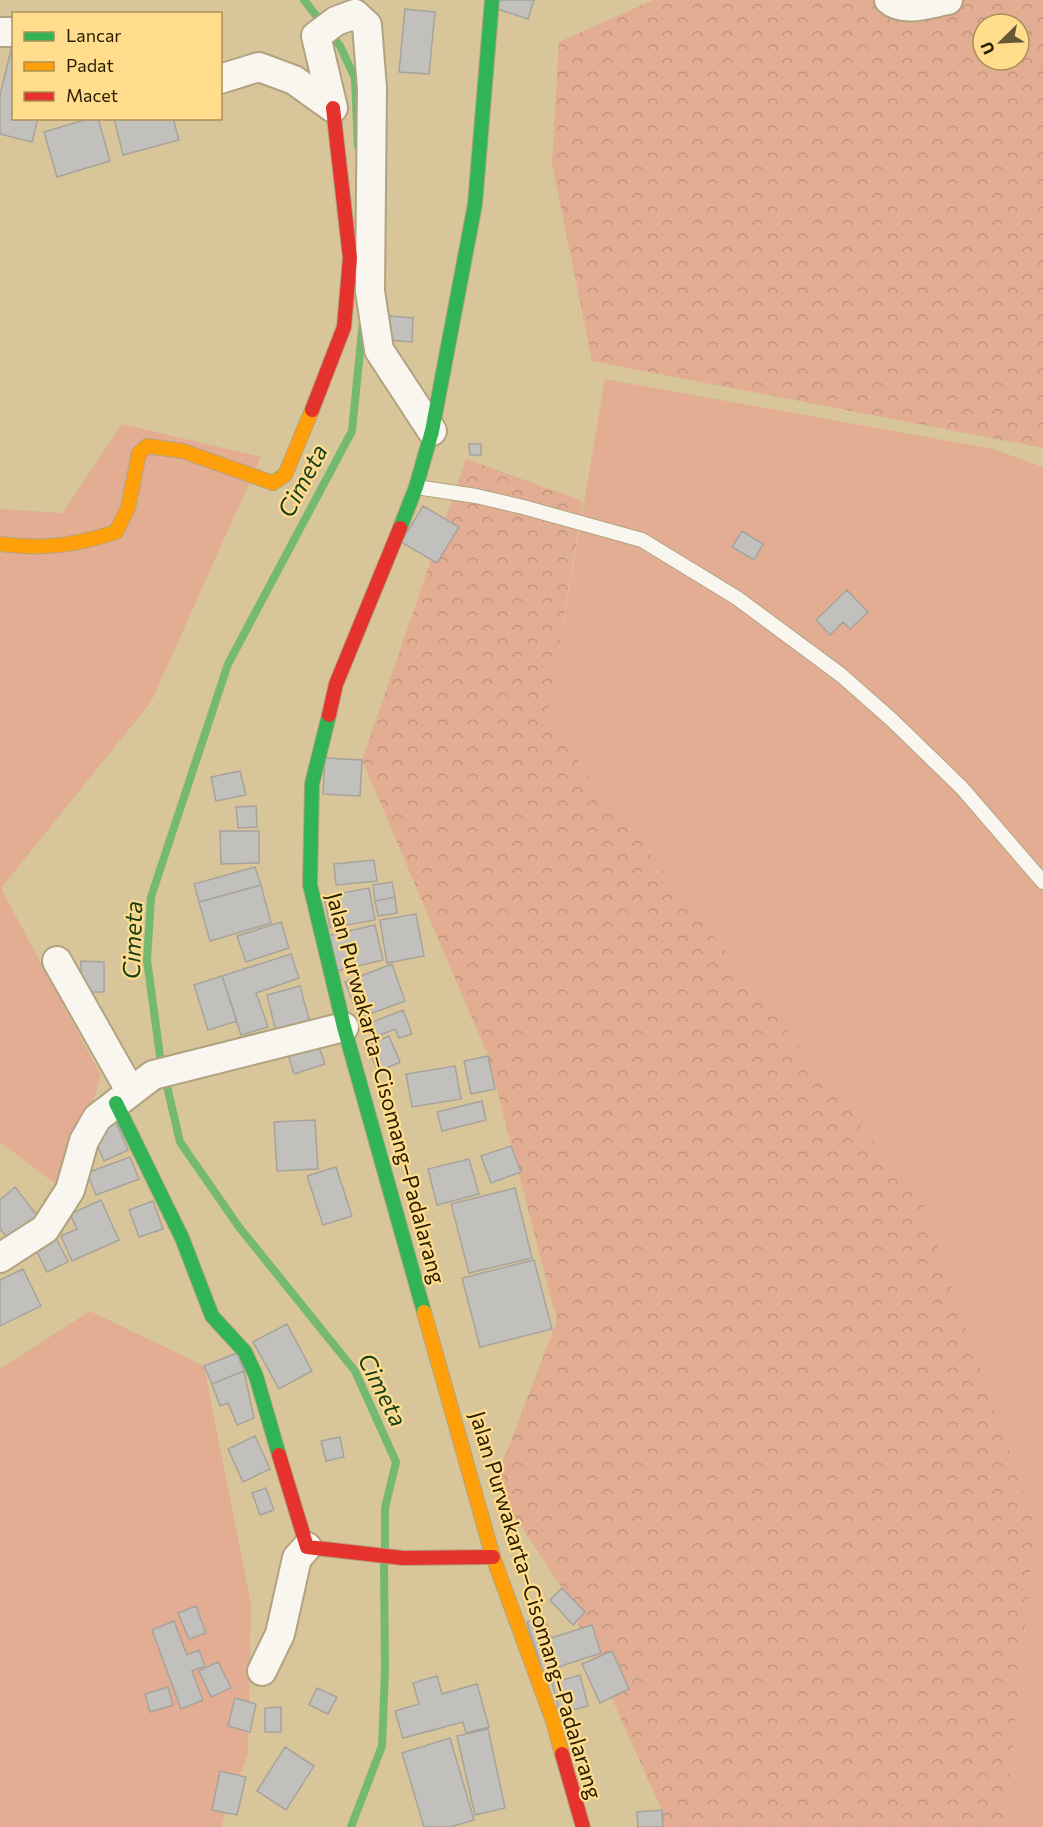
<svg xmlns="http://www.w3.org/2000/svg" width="1043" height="1827" viewBox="0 0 1043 1827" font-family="Commissioner,sans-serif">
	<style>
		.green { fill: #e2ad93 }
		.forest { fill: url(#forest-crowns); fill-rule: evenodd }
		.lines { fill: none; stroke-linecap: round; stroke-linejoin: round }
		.stream { stroke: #75b971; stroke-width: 8 }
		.building { fill: #c2c0bc; stroke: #a7a39c; stroke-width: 1.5 }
		.lane-casing { stroke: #b2a380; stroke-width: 16 }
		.street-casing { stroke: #b2a380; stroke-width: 32 }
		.fast-casing { stroke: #b2a380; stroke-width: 16 }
		.slow-casing { stroke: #b2a380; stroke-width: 16 }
		.jam-casing { stroke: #b2a380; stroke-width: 16 }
		.lane { stroke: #f9f6f0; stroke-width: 14 }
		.street { stroke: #f9f6f0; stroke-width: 28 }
		.fast { stroke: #30b455; stroke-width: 14 }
		.slow { stroke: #ff9f0a; stroke-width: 14 }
		.jam { stroke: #e5322d; stroke-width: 14 }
		.labels { text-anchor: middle; stroke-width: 4.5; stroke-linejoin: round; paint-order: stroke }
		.street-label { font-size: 22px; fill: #291d00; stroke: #ffdd8d }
		.water-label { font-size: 24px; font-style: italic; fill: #143d1c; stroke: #ffdd8d }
	</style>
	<defs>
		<pattern id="forest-crowns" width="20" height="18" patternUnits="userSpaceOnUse" patternTransform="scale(1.5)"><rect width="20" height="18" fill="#e2ad93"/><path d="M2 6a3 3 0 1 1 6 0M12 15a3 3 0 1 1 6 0" fill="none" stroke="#c2947d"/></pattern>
	</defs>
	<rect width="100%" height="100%" fill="#d8c69a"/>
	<path class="green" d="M 605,379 L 993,449 L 1043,467 L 1043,1827 L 1005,1827 L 1035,1526 L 547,720 Z
		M 122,424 L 261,457 L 151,702 L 1,888 L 101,1076 L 65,1191 L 0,1142 L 0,509 L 62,513 Z
		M 90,1311 L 204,1366 L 251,1605 L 248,1754 L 221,1827 L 0,1827 L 0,1369 Z"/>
	<path class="forest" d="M 653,0 L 1043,0 L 1043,448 L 592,361 L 552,163 L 559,42 ZM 983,24 L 1019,24 L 1019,60 L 983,60 Z
		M 466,459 L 583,501 L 547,721 L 923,1205 L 1035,1526 L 1005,1827 L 663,1827 L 662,1810 L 562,1588 L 494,1485 L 557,1321 L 488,1056 L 362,760 Z"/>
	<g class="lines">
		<path class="stream" d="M 304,0 L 340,46 L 355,78 L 358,146
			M 363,321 L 352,431 L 228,664 L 151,897 L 147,960 L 160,1056 L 180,1142 L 239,1227 L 355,1371 L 396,1462 L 385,1508 L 385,1551
			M 351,1827 L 382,1746 L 385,1670 L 384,1564"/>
	</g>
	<path class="building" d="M 496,0 L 534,0 L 528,19 L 494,8 Z
		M 405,9 L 435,12 L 429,74 L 399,72 Z
		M 12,46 L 14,118 L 38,118 L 32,142 L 0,134 L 0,95 Z
		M 91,118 L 98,118 L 110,161 L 57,177 L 44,132 Z
		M 114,118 L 173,118 L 179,140 L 123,155 Z
		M 390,316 L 413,318 L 412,342 L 388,340 Z
		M 469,444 L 481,444 L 481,455 L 470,455 Z
		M 423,506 L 459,527 L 437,563 L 401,542 Z
		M 742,531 L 763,544 L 754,560 L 732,547 Z
		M 847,590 L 868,612 L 850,629 L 843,622 L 830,635 L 816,620 Z
		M 325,758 L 362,760 L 360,796 L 323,794 Z
		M 240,771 L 246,795 L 216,801 L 211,777 Z
		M 256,806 L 257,827 L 238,828 L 236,807 Z
		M 220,831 L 259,831 L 259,863 L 221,864 Z
		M 374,860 L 377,881 L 336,885 L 334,864 Z
		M 255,867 L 261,885 L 199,902 L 194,884 Z
		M 392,882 L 395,897 L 375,901 L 373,885 Z
		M 261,885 L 271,923 L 210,941 L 199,902 Z
		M 369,888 L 375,920 L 330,928 L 324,896 Z
		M 395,897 L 397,913 L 378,916 L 375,901 Z
		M 416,914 L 424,956 L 387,963 L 380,920 Z
		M 281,922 L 289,948 L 246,962 L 237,936 Z
		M 375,925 L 383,960 L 336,971 L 327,936 Z
		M 291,954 L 299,978 L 256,993 L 268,1027 L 241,1035 L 222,976 Z
		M 81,961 L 104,962 L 104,992 L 81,992 Z
		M 392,964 L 405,1001 L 359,1018 L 345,982 Z
		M 222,976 L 237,1021 L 208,1030 L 194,985 Z
		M 300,986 L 310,1023 L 276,1032 L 267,995 Z
		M 403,1010 L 412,1034 L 399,1038 L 395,1029 L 375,1037 L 370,1023 Z
		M 389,1036 L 400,1062 L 378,1072 L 367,1046 Z
		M 318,1044 L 325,1064 L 294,1074 L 288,1054 Z
		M 488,1056 L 495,1089 L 471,1094 L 464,1061 Z
		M 455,1066 L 461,1099 L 412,1107 L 406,1074 Z
		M 482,1101 L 486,1120 L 442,1131 L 437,1112 Z
		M 115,1120 L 128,1150 L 104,1161 L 91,1131 Z
		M 315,1120 L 318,1169 L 277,1171 L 274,1122 Z
		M 511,1146 L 521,1172 L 491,1183 L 481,1156 Z
		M 130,1157 L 139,1179 L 96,1195 L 87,1173 Z
		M 469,1159 L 479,1194 L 437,1205 L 428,1169 Z
		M 336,1167 L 352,1216 L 323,1225 L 307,1176 Z
		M 15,1187 L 40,1219 L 11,1242 L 0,1229 L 0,1200 Z
		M 515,1188 L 532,1258 L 469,1273 L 451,1204 Z
		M 101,1200 L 119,1240 L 72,1261 L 61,1236 L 77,1229 L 70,1214 Z
		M 153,1201 L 163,1229 L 139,1237 L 129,1210 Z
		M 56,1238 L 68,1262 L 47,1272 L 35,1248 Z
		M 534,1260 L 552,1329 L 480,1347 L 462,1278 Z
		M 23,1269 L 41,1306 L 0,1326 L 0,1280 Z
		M 287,1324 L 312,1371 L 279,1389 L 253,1342 Z
		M 237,1353 L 244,1371 L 212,1384 L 204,1366 Z
		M 244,1371 L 254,1418 L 237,1425 L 228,1403 L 220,1406 L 212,1384 Z
		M 255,1436 L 270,1469 L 243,1482 L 228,1449 Z
		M 340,1437 L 344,1457 L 326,1461 L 321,1441 Z
		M 266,1488 L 274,1510 L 260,1515 L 252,1493 Z
		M 562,1588 L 585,1612 L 573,1625 L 550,1600 Z
		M 196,1606 L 206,1633 L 189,1639 L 178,1613 Z
		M 544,1617 L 551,1638 L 592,1625 L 601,1653 L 543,1672 L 527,1622 Z
		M 174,1621 L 187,1655 L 199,1650 L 205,1666 L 192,1671 L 203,1700 L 181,1709 L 152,1630 Z
		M 612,1651 L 629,1689 L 600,1703 L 582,1664 Z
		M 218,1662 L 231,1688 L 211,1697 L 199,1671 Z
		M 580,1675 L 588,1706 L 560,1713 L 552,1683 Z
		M 437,1676 L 442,1694 L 477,1684 L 489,1727 L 466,1733 L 463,1722 L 403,1738 L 395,1711 L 419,1704 L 413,1683 Z
		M 168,1687 L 173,1705 L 150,1712 L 145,1694 Z
		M 317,1688 L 337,1697 L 328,1714 L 309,1705 Z
		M 235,1698 L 256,1704 L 250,1732 L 228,1726 Z
		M 281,1707 L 281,1732 L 265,1732 L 265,1708 Z
		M 488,1729 L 505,1808 L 475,1815 L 457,1736 Z
		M 450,1738 L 474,1820 L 450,1827 L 424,1827 L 402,1753 Z
		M 285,1747 L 314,1766 L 286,1810 L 257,1791 Z
		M 220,1771 L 246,1777 L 237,1815 L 212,1810 Z
		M 662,1810 L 663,1827 L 638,1827 L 637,1812 Z"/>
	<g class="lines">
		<defs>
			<path id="lane" d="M 416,487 L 476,496 L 523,507 L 642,540 L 737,598 L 841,675 L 892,720 L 962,788 L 1043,882"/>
			<path id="street" d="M 889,0 C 904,13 931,3 948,0
				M 0,32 L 14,32
				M 220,79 L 259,67 L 294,80 L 333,108 L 316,36 L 336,21 L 355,14 L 367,25 L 372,88 L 370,291 L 379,350 L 432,431
				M 57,961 L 131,1092
				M 0,1258 L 45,1229 L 70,1190 L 84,1141 L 97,1118 L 153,1075 L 344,1027
				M 262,1671 L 280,1634 L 297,1558 L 307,1547"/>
			<path id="fast" d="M 400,528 L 416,487 L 432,431 L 475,204 L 492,0
				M 329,715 L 312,784 L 310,885 L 344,1027 L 424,1312
				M 116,1103 L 182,1238 L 212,1316 L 245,1352 L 256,1376 L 279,1455"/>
			<path id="slow" d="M 0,544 C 41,550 77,545 116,532 L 128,508 L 139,453 L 147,446 L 183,451 L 273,483 L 285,475 L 312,410
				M 424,1312 L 493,1557 L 553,1721 L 562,1754"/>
			<path id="jam" d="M 312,410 L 344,327 L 350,258 L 333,108
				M 329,715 L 336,684 L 400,528
				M 279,1455 L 307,1547 L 403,1558 L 493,1557
				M 562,1754 L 583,1827"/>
		</defs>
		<use href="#lane" class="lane-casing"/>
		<use href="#street" class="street-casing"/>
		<use href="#fast" class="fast-casing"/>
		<use href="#slow" class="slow-casing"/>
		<use href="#jam" class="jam-casing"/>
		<use href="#lane" class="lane"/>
		<use href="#street" class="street"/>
		<use href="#fast" class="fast"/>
		<use href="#slow" class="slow"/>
		<use href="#jam" class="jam"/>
	</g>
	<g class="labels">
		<g class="street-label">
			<text transform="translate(386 1088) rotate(75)" y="8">Jalan Purwakarta–Cisomang–Padalarang</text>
			<text transform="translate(536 1605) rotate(73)" y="8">Jalan Purwakarta–Cisomang–Padalarang</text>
		</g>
		<g class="water-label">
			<text transform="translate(303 481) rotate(-62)" y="8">Cimeta</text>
			<text transform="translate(133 940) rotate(-88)" y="8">Cimeta</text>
			<text transform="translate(382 1390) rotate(63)" y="8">Cimeta</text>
		</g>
	</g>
	<rect x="12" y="12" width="210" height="108" fill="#ffdd8d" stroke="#a99055" stroke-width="1.5"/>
	<rect x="24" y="32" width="30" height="9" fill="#30b455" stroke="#a99055" stroke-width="1.5"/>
	<text x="66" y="42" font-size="18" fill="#291d00">Lancar</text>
	<rect x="24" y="62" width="30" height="9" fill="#ff9f0a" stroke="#a99055" stroke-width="1.5"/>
	<text x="66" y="72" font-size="18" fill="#291d00">Padat</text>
	<rect x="24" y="92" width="30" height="9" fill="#e5322d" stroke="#a99055" stroke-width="1.5"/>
	<text x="66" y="102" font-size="18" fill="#291d00">Macet</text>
	<g transform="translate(1001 42) rotate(246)"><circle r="28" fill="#ffdd8d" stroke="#a99055" stroke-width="1.5"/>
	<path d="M0-4.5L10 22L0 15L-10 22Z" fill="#665836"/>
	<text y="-9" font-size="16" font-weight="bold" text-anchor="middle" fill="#291d00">U</text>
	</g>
</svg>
